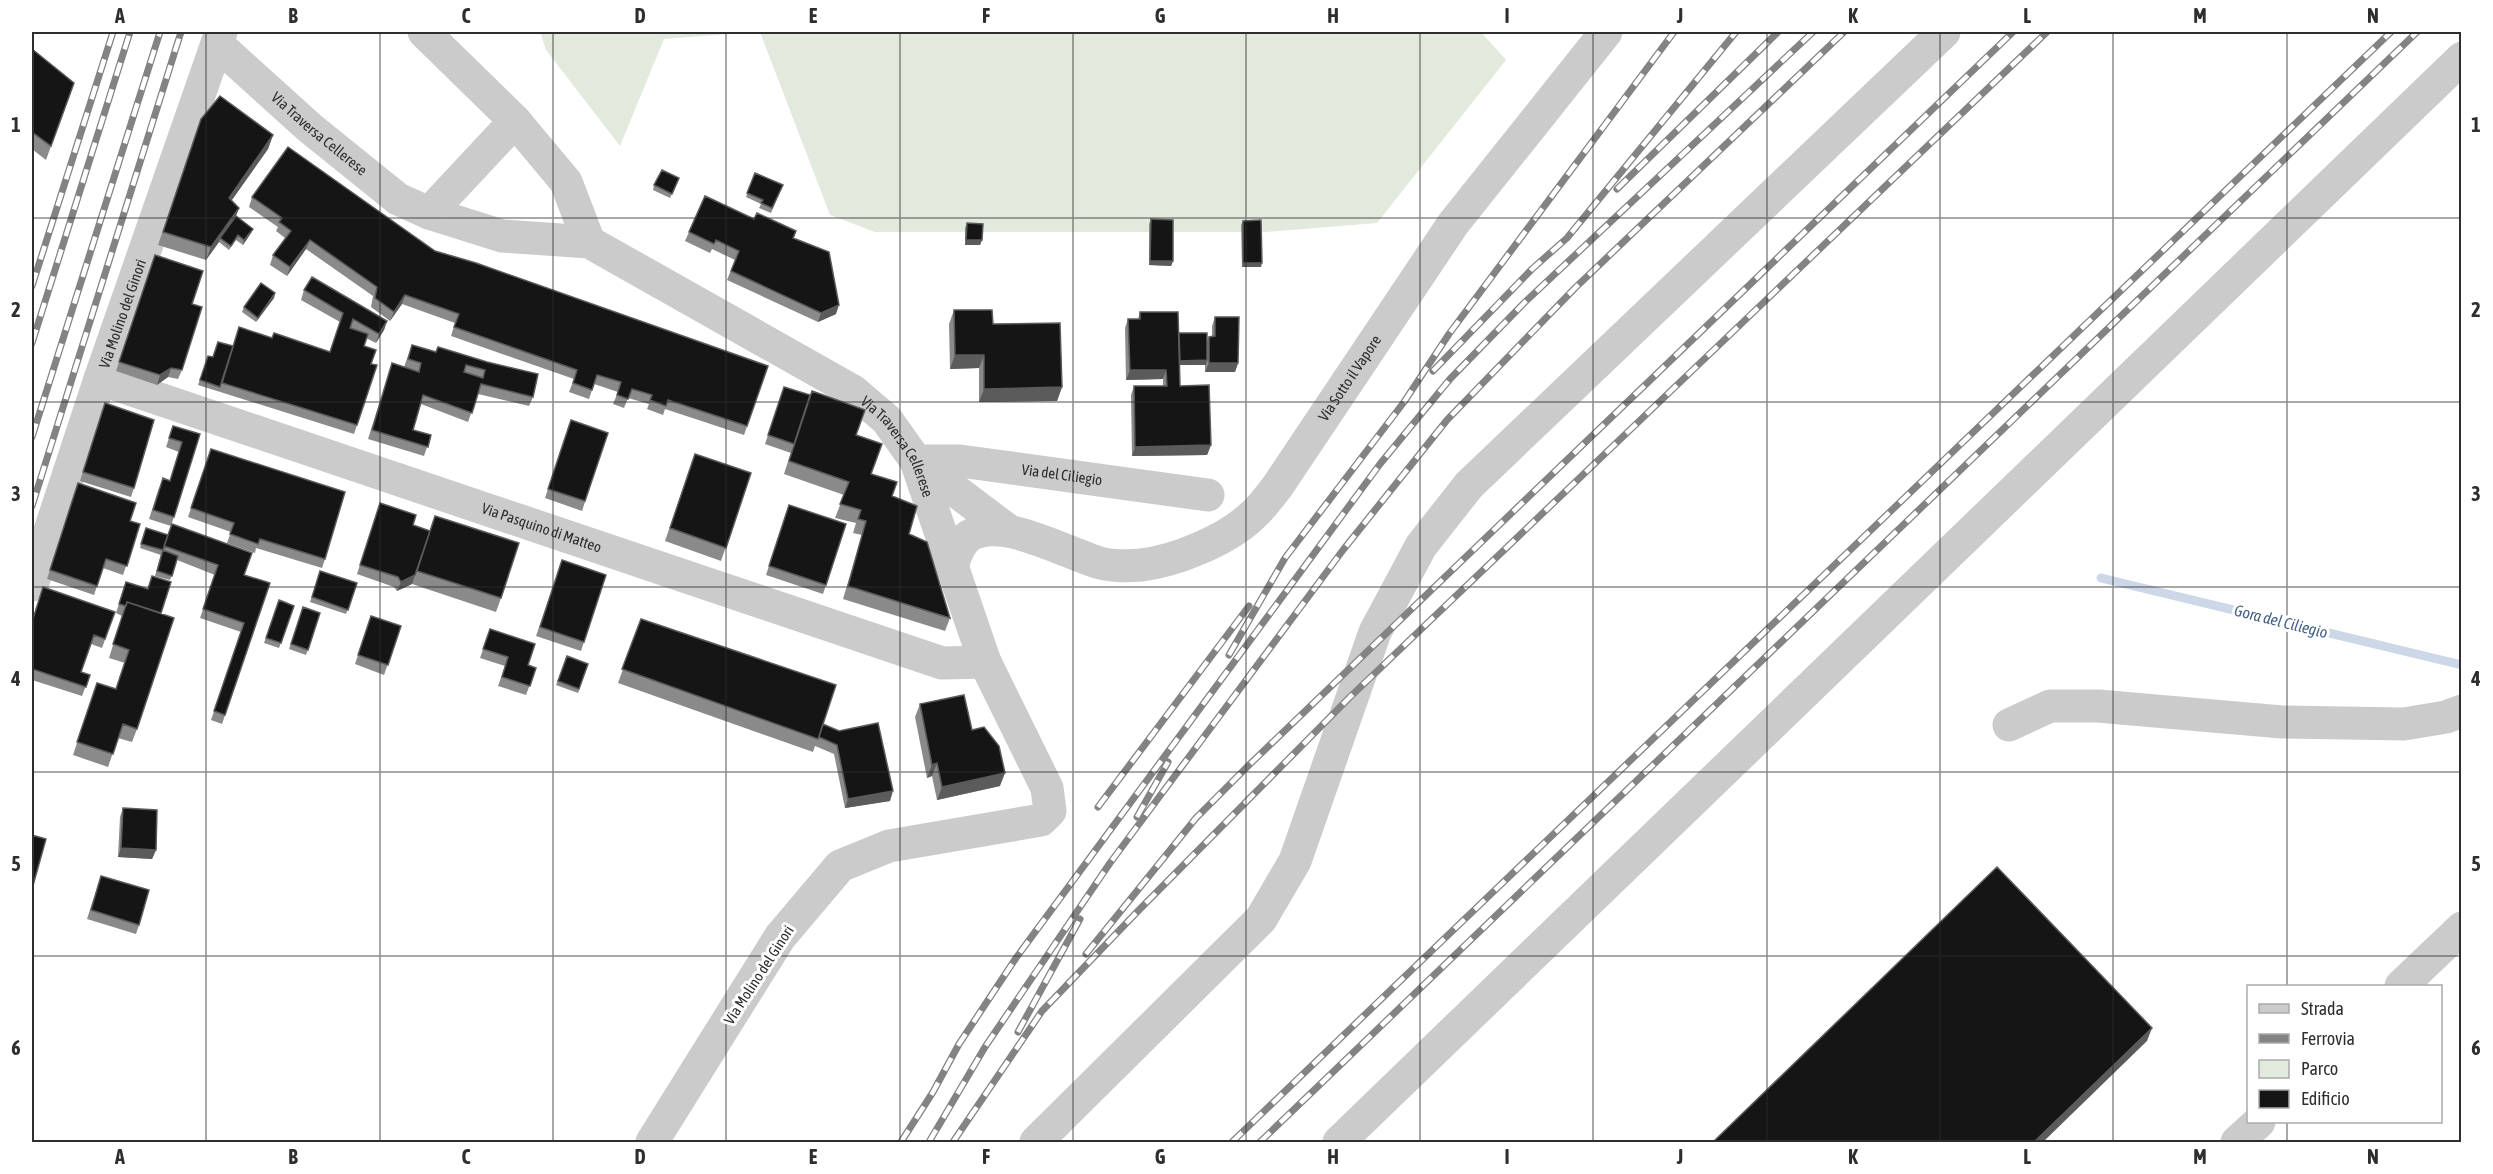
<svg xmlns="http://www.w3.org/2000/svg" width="2493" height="1174" viewBox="0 0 2493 1174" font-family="'Asap Condensed',sans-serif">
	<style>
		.green { fill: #e2eade }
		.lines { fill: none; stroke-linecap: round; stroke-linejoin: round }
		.stream { stroke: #ccd8e7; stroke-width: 9 }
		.minor { stroke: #cbcbcb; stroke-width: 33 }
		.rail-casing { stroke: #838383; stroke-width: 7 }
		.rail { stroke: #fff; stroke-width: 4.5; stroke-dasharray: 14; stroke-linecap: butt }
		.wall { fill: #8a8a8a }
		.shaded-wall { fill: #5b5b5b }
		.building { fill: #151515; stroke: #5b5b5b; stroke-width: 1.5; fill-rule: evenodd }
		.grid { fill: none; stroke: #2e2e2e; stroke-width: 1.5; stroke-opacity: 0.55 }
		.labels { text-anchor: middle; stroke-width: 6; stroke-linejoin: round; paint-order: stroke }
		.street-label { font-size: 15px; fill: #2e2e2e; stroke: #fff }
		.water-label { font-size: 16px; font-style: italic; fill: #466186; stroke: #fff }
		.neatline { fill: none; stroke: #2e2e2e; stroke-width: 2 }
		.grid-label { font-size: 20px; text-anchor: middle; font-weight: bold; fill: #2e2e2e }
	</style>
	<rect width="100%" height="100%" fill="#fff"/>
	<path class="green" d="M 540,32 L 755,32 L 664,39 L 620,146 L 546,50 Z
		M 760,32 L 1481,32 L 1506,60 L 1377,223 L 1266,232 L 875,232 L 830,215 Z"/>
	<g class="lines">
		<path class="stream" d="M 2101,578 L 2462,665"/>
		<g class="minor">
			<path d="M 424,32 L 515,121 L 566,182 L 589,242"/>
			<path id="s1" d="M 217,44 L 310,128 L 398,199 L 429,213 L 502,236 L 589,242 L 853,391 L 887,420 L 916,461 L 985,662 L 1047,788 L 1050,811 L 1041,820 L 889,846 L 840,866 L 780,937 L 652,1142"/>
			<path d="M 429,213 L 515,121"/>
			<path id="s2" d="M 100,379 L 942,663 L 985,662"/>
			<path id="s3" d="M 916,461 L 960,461 L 1208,495"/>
			<path d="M 916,461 L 1009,531"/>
			<path id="s4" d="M 952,568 C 955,556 959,543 969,536 C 1001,515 1065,553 1100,563 C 1111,566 1129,566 1141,565 C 1176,561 1227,540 1253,515 C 1262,507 1269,497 1277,487 L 1453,224 L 1606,32"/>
			<path id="s5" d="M 32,585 L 100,379 L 221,32"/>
			<path d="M 2009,725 L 2050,706 L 2098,706 L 2282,722 L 2404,724 L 2446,717 L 2462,711"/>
			<path d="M 2401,986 L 2462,928"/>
			<path d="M 1036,1142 L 1261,919 L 1295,861 L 1375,632 L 1421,546 L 1469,485 L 1944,32"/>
			<path d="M 1339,1142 L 2462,58"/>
			<path d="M 2237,1142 L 2259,1122"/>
		</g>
		<defs>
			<path id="rail" d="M 1617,189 L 1778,32
				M 32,286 L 113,32
				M 32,343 L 130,32
				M 1433,371 L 1532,269 L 1567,238 L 1736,32
				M 32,437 L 160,32
				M 32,506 L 181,32
				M 1229,655 L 1285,558 L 1404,402 L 1449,334 L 1674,32
				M 1098,807 L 1249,606
				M 1137,817 L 1168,762
				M 1086,954 L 1196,818 L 1250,764 L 2013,32
				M 1018,1032 L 1080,919
				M 901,1142 L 933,1092 L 959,1044 L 1016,958 L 1380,464 L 1450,379 L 1525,302 L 1813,32
				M 929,1142 L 985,1047 L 1110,863 L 1343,550 L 1447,420 L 1575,288 L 1844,32
				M 953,1142 L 1042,1011 L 1137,912 L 1350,697 L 2047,32
				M 1232,1142 L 2391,32
				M 1260,1142 L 2417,32"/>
		</defs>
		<use href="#rail" class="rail-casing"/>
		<use href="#rail" class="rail"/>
	</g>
	<path class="wall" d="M 32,49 L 74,83 L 46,160 L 32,149 Z
		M 196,132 L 273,135 L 268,149 L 232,200 L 239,208 L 236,216 L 253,229 L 251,233 L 243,245 L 236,240 L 229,250 L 219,242 L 206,260 L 158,245 Z
		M 755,173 L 783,185 L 771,213 L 759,208 L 761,204 L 746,197 Z
		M 677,183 L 670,198 L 653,190 L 654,185 Z
		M 252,197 L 435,251 L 768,366 L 744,435 L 665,409 L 663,415 L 647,409 L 649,404 L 628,398 L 624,408 L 613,404 L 618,392 L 594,384 L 589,399 L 569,392 L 574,379 L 451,336 L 455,323 L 402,304 L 390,321 L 371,307 L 373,296 L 306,249 L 287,276 L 270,265 L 273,255 L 285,238 L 276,231 L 278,227 L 249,207 Z
		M 754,219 L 796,231 L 794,238 L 836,314 L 818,322 L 727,280 L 735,260 L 712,249 L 710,253 L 685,241 L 689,232 Z
		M 1151,219 L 1173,261 L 1171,266 L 1149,265 L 1149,224 Z
		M 1243,221 L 1261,267 L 1242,267 L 1241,225 Z
		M 967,223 L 982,240 L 980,245 L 965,245 L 965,228 Z
		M 155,255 L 192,304 L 182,370 L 178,379 L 168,377 L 157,385 L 116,371 Z
		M 304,290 L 387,321 L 384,330 L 376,343 L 366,338 L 364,346 L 371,364 L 377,365 L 354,434 L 198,385 L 208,356 L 213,357 L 233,346 L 272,338 L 330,352 L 340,322 L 301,300 Z
		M 275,293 L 274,298 L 256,322 L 242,312 L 244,307 Z
		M 954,310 L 993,324 L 1062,387 L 1057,401 L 979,402 L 979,368 L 950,369 L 949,324 Z
		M 1140,312 L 1179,333 L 1207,341 L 1209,337 L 1212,336 L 1212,326 L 1215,317 L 1238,363 L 1235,372 L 1205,372 L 1205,365 L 1180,365 L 1180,386 L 1211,445 L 1207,455 L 1132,456 L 1131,395 L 1134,386 L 1163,386 L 1163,379 L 1126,380 L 1125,328 L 1128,319 L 1138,319 Z
		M 412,345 L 436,352 L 487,362 L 533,397 L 529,406 L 478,394 L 468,422 L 421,404 L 413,430 L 431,435 L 424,456 L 368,439 L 392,363 L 404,367 Z
		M 784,387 L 856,435 L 871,474 L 892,496 L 909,534 L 950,618 L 945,631 L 843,599 L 862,535 L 853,533 L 856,523 L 835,518 L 844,495 L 784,474 L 792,449 L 791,453 L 765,444 Z
		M 102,412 L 134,488 L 131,497 L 80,481 Z
		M 571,420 L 608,433 L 582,511 L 545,498 Z
		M 173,426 L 200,434 L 171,526 L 149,519 L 159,488 L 170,481 L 179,452 L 166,447 Z
		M 211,449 L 325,559 L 322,568 L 256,548 L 255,553 L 227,543 L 231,532 L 188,517 Z
		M 695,454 L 751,473 L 721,561 L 665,541 Z
		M 75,492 L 130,521 L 140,524 L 123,575 L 103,568 L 94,595 L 47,579 Z
		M 380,503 L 413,525 L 501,598 L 496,612 L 412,584 L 397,591 L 394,587 L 357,574 Z
		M 789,505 L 846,524 L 823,594 L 766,575 Z
		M 144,533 L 244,575 L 270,583 L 222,724 L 211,720 L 241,632 L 200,618 L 215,575 L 177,560 L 170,580 L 155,576 L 161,554 L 161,555 L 140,548 Z
		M 562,560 L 606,575 L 581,651 L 536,636 Z
		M 320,571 L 357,583 L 346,614 L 310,602 Z
		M 152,576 L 161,613 L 137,729 L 132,742 L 118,738 L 108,767 L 73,755 L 97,683 L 116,689 L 125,663 L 109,658 L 122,616 L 116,613 L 126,582 L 148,589 Z
		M 279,600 L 294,606 L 279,648 L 264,643 Z
		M 303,607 L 320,613 L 306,655 L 289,649 Z
		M 115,612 L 102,648 L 91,644 L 81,672 L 90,675 L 82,696 L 32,680 L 32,621 Z
		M 371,616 L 401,626 L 384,675 L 355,664 Z
		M 641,619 L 823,724 L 890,801 L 845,808 L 834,754 L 815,746 L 813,752 L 618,683 Z
		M 490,629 L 528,665 L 536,668 L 526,695 L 498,686 L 505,666 L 480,658 Z
		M 567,656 L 588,664 L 578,693 L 556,685 Z
		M 920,704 L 972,730 L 1000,786 L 937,800 L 932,776 L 927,778 L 915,717 Z
		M 123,808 L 156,850 L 152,859 L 118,857 L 120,817 Z
		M 101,876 L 139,925 L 136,934 L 87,919 Z"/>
	<path class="shaded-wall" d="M 273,135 L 268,149 L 224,211 L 229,198 Z
		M 239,208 L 234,221 L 220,238 L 219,242 L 206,260 L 211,247 Z
		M 253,229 L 251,233 L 243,245 L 244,240 Z
		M 310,240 L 306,249 L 287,276 L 290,267 Z
		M 966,240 L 982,240 L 980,245 L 965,245 Z
		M 1150,261 L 1173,261 L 1171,266 L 1149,265 Z
		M 1243,263 L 1262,263 L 1261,267 L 1242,267 Z
		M 275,293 L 274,298 L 256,322 L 258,318 Z
		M 405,295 L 402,304 L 390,321 L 394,312 Z
		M 839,305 L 836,314 L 818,322 L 821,313 Z
		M 387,321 L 384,330 L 376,343 L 379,334 Z
		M 955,355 L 984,355 L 979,368 L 950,369 Z
		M 1207,360 L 1206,365 L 1177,365 L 1178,361 Z
		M 1209,363 L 1238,363 L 1235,372 L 1205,372 Z
		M 171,368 L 168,377 L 157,385 L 160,375 Z
		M 1130,370 L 1166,370 L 1163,379 L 1126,380 Z
		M 1062,387 L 1057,401 L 979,402 L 984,389 Z
		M 1211,445 L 1207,455 L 1132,456 L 1135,447 Z
		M 415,575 L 412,584 L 397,591 L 401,582 Z
		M 937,763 L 932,776 L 927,778 L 932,765 Z
		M 1005,773 L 1000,786 L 937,800 L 942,787 Z
		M 893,791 L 890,801 L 845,808 L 848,799 Z
		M 121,848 L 156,850 L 152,859 L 118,857 Z
		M 2152,1028 L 2147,1041 L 2042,1143 L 2033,1143 Z"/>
	<path class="building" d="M 32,49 L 74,83 L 51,146 L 32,132 Z
		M 220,96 L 273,135 L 229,198 L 239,208 L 211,247 L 163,232 L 201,119 Z
		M 288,147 L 435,251 L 476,263 L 768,366 L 747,426 L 668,400 L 666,406 L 650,400 L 652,395 L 632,389 L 628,399 L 617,395 L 621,382 L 597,375 L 592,390 L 573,383 L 577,370 L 454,327 L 459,314 L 405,295 L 394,312 L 375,298 L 377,287 L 310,240 L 290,267 L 273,255 L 291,231 L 279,222 L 282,218 L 252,197 Z
		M 662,170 L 679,178 L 672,194 L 654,185 Z
		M 755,173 L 783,185 L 772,208 L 761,203 L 763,200 L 747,193 Z
		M 705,196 L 754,219 L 757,213 L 796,231 L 793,238 L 829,252 L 839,305 L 821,313 L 731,271 L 739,251 L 716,240 L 714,244 L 689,232 Z
		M 236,216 L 253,229 L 244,240 L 238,235 L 231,246 L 220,238 Z
		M 1151,219 L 1173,220 L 1173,261 L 1150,261 Z
		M 1261,220 L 1262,263 L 1243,263 L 1243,221 Z
		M 967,223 L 983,224 L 982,240 L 966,240 Z
		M 155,255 L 203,271 L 192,304 L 202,307 L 182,370 L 171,368 L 160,375 L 119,362 Z
		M 312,277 L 387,321 L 379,334 L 353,319 L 350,328 L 368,334 L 364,346 L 376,350 L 371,364 L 377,365 L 357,425 L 222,383 L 239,327 L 272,338 L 274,333 L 330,352 L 343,313 L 304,290 Z
		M 261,283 L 275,293 L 258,318 L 244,307 Z
		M 954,310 L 992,310 L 993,324 L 1060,323 L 1062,387 L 984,389 L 984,355 L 955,355 Z
		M 1140,312 L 1178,312 L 1180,386 L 1209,385 L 1211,445 L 1135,447 L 1134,386 L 1167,386 L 1166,370 L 1130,370 L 1128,319 L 1140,319 Z
		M 1215,317 L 1239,317 L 1238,363 L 1209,363 L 1209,337 L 1215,336 Z
		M 1179,333 L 1207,333 L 1207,360 L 1180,361 Z
		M 218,342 L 233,346 L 220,387 L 200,380 L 208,356 L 213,357 Z
		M 412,345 L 436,352 L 438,347 L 487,362 L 538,374 L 533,397 L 481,384 L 472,413 L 423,395 L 413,430 L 431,435 L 428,447 L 372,430 L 392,363 L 419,372 L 421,363 L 408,359 ZM 466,365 L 485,370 L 483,378 L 464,372 Z
		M 784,387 L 810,395 L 794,444 L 768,435 Z
		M 812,391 L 865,410 L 856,435 L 882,444 L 871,474 L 897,482 L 892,496 L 917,506 L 909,534 L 927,542 L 950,618 L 848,586 L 866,521 L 858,519 L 861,510 L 840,504 L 849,482 L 789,461 Z
		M 105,403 L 154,420 L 134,488 L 83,472 Z
		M 571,420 L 608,433 L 585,501 L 548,489 Z
		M 173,426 L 200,434 L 174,517 L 153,510 L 163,478 L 170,481 L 182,442 L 169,438 Z
		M 211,449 L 345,492 L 325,559 L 260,539 L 258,544 L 230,534 L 234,523 L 191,508 Z
		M 695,454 L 751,473 L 726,548 L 670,528 Z
		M 78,483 L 136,503 L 130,521 L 140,524 L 127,566 L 106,559 L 97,586 L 50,570 Z
		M 380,503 L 416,515 L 413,525 L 430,531 L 415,575 L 401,582 L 398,577 L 360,565 Z
		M 789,505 L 846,524 L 826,585 L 769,566 Z
		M 435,516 L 519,543 L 501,598 L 417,571 Z
		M 172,524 L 252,553 L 244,575 L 270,583 L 225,715 L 214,711 L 244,623 L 203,609 L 218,565 L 164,546 Z
		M 146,528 L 168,535 L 163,550 L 141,544 Z
		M 163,550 L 178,556 L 172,576 L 157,571 Z
		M 562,560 L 606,575 L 584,642 L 540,627 Z
		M 320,571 L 357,583 L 348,610 L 312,597 Z
		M 152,576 L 171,582 L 161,613 L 127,602 L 126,606 L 119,604 L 126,582 L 148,589 Z
		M 43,587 L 115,612 L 105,639 L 94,635 L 81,672 L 90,675 L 86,687 L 32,669 L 32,622 Z
		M 279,600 L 294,606 L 281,643 L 266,638 Z
		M 127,602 L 174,618 L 137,729 L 123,724 L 113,754 L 77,742 L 97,683 L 116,689 L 129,650 L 113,644 Z
		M 303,607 L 320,613 L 308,650 L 291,644 Z
		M 371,616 L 401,626 L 388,665 L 358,655 Z
		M 641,619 L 836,685 L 818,739 L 622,669 Z
		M 490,629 L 535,644 L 528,665 L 536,668 L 530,686 L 502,677 L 508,657 L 483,649 Z
		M 567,656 L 588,664 L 579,689 L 558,681 Z
		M 964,695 L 972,730 L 984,727 L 999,746 L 1005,773 L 942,787 L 937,763 L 932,765 L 920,704 Z
		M 878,723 L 893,791 L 848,799 L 837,745 L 819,737 L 821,731 L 823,724 L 839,731 Z
		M 123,808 L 157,810 L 156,850 L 121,848 Z
		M 32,835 L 46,839 L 32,889 Z
		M 1997,867 L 2152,1028 L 2033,1143 L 1712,1143 Z
		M 101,876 L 149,890 L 139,925 L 91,910 Z"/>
	<path class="grid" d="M 206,32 L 206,1142M 380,32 L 380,1142M 553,32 L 553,1142M 726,32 L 726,1142M 900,32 L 900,1142M 1073,32 L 1073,1142M 1246,32 L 1246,1142M 1420,32 L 1420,1142M 1593,32 L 1593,1142M 1767,32 L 1767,1142M 1940,32 L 1940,1142M 2113,32 L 2113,1142M 2287,32 L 2287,986M 32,218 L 2462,218M 32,402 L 2462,402M 32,587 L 2462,587M 32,772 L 2462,772M 32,956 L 2462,956M 2287,1122 L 2287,1142"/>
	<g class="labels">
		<g class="street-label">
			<text dy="5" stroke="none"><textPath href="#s1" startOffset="136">Via Traversa Cellerese</textPath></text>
			<text dy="5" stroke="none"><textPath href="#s5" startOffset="286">Via Molino del Ginori</textPath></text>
			<text dy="5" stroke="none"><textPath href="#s4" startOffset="508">Via Sotto il Vapore</textPath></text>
			<text dy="5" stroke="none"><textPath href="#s1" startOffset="812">Via Traversa Cellerese</textPath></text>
			<text dy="5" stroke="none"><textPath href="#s3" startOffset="147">Via del Ciliegio</textPath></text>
			<text dy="5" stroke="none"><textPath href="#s2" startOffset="466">Via Pasquino di Matteo</textPath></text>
			<text transform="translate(759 975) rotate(-57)" y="5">Via Molino del Ginori</text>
		</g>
		<g class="water-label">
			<text transform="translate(2281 621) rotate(14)" y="6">Gora del Ciliegio</text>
		</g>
	</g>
	<rect width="2493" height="1174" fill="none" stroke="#ffffff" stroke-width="66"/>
	<rect x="2247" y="985" width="195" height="138" fill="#ffffff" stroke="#ababab" stroke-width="1.5"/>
	<rect x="2259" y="1004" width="30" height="9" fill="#cbcbcb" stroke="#ababab" stroke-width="1.5"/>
	<text x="2301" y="1015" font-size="18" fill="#2e2e2e">Strada</text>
	<rect x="2259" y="1034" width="30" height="9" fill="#838383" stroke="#ababab" stroke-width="1.5"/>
	<text x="2301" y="1045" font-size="18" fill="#2e2e2e">Ferrovia</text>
	<rect x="2259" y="1060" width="30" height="18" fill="#e2eade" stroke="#ababab" stroke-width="1.5"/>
	<text x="2301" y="1075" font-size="18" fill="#2e2e2e">Parco</text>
	<rect x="2259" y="1090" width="30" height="18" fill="#151515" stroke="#ababab" stroke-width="1.5"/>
	<text x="2301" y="1105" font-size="18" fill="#2e2e2e">Edificio</text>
	<rect x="33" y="33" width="2427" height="1108" class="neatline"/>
	<g class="grid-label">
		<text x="120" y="23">A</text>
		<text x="293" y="23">B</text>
		<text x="466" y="23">C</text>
		<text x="640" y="23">D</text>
		<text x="813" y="23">E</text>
		<text x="986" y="23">F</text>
		<text x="1160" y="23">G</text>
		<text x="1333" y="23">H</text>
		<text x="1507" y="23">I</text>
		<text x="1680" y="23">J</text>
		<text x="1853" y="23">K</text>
		<text x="2027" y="23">L</text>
		<text x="2200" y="23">M</text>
		<text x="2373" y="23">N</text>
		<text x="16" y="132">1</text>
		<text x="2476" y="132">1</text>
		<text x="16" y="317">2</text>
		<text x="2476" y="317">2</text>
		<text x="16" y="501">3</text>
		<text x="2476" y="501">3</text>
		<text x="16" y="686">4</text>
		<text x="2476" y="686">4</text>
		<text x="16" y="871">5</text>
		<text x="2476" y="871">5</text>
		<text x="16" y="1055">6</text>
		<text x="2476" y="1055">6</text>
		<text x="120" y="1164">A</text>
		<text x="293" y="1164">B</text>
		<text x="466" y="1164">C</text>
		<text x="640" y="1164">D</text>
		<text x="813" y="1164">E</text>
		<text x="986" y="1164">F</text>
		<text x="1160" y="1164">G</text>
		<text x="1333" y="1164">H</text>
		<text x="1507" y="1164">I</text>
		<text x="1680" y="1164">J</text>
		<text x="1853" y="1164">K</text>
		<text x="2027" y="1164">L</text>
		<text x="2200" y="1164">M</text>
		<text x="2373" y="1164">N</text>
	</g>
</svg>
